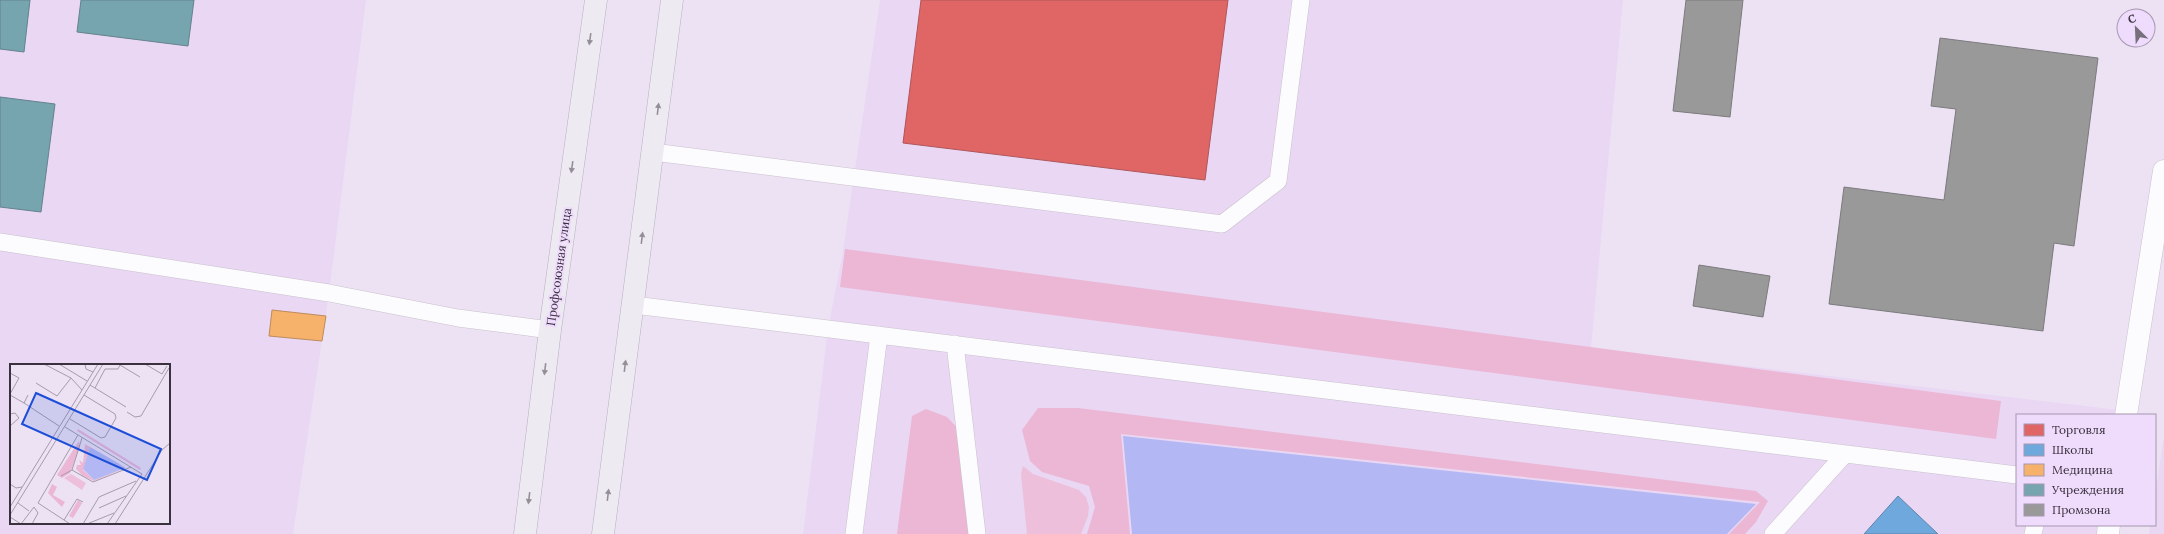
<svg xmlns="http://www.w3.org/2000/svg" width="2164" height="534" viewBox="0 0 2164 534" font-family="Lora,serif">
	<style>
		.built { fill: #e9d7f4; fill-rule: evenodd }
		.green { fill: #edbfda }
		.forest { fill: #ebb7d5 }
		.water { fill: #b3b8f4 }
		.shops { fill: #e06666; stroke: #ae565a }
		.schools { fill: #6fa8dc; stroke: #5f84ac }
		.health { fill: #f6b26b; stroke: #bd8b5d }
		.public { fill: #76a5af; stroke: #64828d }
		.industry { fill: #999; stroke: #7c7a7d }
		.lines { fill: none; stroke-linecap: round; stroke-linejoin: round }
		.service-casing { stroke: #c9c1cd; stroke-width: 18 }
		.minor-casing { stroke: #c9c1cd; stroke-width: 23 }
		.primary-casing { stroke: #b7afc1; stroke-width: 23 }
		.service { stroke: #fcfbfd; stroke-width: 17 }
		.minor { stroke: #fcfbfd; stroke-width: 22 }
		.primary { stroke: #eeeaf2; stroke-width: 22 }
		.oneway { fill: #948e98 }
		.labels { text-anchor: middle; stroke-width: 4; stroke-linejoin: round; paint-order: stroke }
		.street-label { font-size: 12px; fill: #39313d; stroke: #efdbfb }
		.inset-road { fill: none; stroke: #a59bab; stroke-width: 1 }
		.view { fill: #1d4ed8; fill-opacity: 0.15; stroke: #1d4ed8; stroke-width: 2 }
		.inset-edge { fill: none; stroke: #39313d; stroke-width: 2 }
	</style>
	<rect width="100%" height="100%" fill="#ede2f4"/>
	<path class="built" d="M 0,0 L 366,0 L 329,293 L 293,534 L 0,534 ZM 11,365 L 169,365 L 169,523 L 11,523 Z
		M 880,0 L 1623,0 L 1591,348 L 2119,410 L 2118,415 L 2017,415 L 2017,525 L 2101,525 L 2100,534 L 803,534 L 828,329 L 843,251 Z
		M 2164,436 L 2164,534 L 2149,534 L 2150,525 L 2155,525 L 2155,495 Z"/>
	<path class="green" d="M 1023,466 L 1033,474 L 1079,490 L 1086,497 L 1089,507 L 1088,516 L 1081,534 L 1027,534 L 1021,474 Z"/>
	<path class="forest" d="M 845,249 L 2001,401 L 1996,439 L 840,287 Z
		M 1038,408 L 1078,408 L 1756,491 L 1768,501 L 1756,522 L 1745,534 L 1729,534 L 1760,502 L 1121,434 L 1130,534 L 1087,534 L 1095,507 L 1089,486 L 1042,472 L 1030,461 L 1022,430 Z
		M 926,409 L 947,417 L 964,435 L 977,534 L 897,534 L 912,416 Z"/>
	<path class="water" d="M 1123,436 L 1756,504 L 1727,534 L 1132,534 Z"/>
	<path class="shops" d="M 921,0 L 1228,0 L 1205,180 L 903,143 Z"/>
	<path class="schools" d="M 1898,496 L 1938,534 L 1864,534 Z"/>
	<path class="health" d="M 272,310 L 326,316 L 322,341 L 269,336 Z"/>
	<path class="public" d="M 0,0 L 30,0 L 24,52 L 0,49 Z
		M 81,0 L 194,0 L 188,46 L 77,32 Z
		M 0,97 L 55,104 L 41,212 L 0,207 Z"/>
	<path class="industry" d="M 1686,0 L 1743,0 L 1730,117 L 1673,111 Z
		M 1940,38 L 2098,58 L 2074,246 L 2054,243 L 2043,331 L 1829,304 L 1844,187 L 1944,200 L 1956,109 L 1931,106 Z
		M 1699,265 L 1770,276 L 1763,317 L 1693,306 Z"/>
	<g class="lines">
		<defs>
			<path id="service" d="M 653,152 L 1222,224 L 1278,181 L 1301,0
				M 0,242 L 329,293 L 458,318 L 550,330
				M 634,305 L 2017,475
				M 955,344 L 977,534
				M 854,534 L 879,335
				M 1773,534 L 1845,454
				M 2033,534 L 2035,525"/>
			<path id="minor" d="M 2126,415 L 2164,171
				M 2108,534 L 2109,525"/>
			<path id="primary" d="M 525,534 L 550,330 L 596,0
				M 603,534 L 672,0"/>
		</defs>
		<use href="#service" class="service-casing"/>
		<use href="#minor" class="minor-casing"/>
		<use href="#primary" class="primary-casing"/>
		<use href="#service" class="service"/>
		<use href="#minor" class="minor"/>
		<use href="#primary" class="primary"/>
	</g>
	<defs><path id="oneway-solid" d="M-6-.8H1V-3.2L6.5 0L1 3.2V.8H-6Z"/></defs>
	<g class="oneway">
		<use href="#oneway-solid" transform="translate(590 39) rotate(98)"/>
		<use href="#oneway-solid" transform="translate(658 109) rotate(-83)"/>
		<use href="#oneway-solid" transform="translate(572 167) rotate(98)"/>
		<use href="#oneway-solid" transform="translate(642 238) rotate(-83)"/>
		<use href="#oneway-solid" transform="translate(625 366) rotate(-83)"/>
		<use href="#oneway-solid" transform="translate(545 369) rotate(97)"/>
		<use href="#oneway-solid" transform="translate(608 495) rotate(-83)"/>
		<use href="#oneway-solid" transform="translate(529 498) rotate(97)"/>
	</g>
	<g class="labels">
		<g class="street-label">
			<text transform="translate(559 267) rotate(-82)" y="4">Профсоюзная улица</text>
		</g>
	</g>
	<g transform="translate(10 364)">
		<rect width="160" height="160" fill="#ede2f4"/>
		<path d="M 61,110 L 76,119 L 72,126 L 54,114 Z" fill="#edbfda"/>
		<path d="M 68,65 L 131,104 L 130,106 L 67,67 ZM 69,77 L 70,82 L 60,109 L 52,114 L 47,111 ZM 75,80 L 115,103 L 115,104 L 84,117 L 73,112 L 66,105 L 67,101 L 71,101 L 69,96 L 73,99 ZM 80,83 L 114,103 L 114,104 L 84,116 L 73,106 ZM 42,120 L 47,123 L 43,131 L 55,138 L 52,143 L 38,129 ZM 68,136 L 72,139 L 63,154 L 59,152 Z" fill="#ebb7d5" fill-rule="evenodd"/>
		<path d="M 80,83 L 106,98 L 115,104 L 84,116 L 73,105 Z" fill="#b3b8f4"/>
		<path class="inset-road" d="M 34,0 L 61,14M 49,0 L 77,17M 75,0 L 76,5 L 83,8M 135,0 L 152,10 L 157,2M 0,9 L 9,14 L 0,30M 26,19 L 47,32 L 61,14 L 72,26M 80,21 L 116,43M 85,24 L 95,5 L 108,5 L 110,1 L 130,13M 0,31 L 14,39M 18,31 L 14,39 L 49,62M 117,48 L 125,53 L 131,52 L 159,4M 0,50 L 5,49 L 9,54 L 0,62M 60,55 L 91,74 L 95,73 L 106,54 L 105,50 L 74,31M 55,63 L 132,110 L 97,160M 72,74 L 62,106 L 83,118 L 121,103M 51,112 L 62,106M 0,120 L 6,124 L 12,123M 8,139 L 19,147M 0,143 L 88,0M 89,144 L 116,132M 0,151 L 93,0M 0,153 L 11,160M 54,156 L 28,139 L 68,71M 11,160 L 24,143 L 28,149 L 22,160M 60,160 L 54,156 L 67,135 L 73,138M 73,160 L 89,133 L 126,117M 77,160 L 104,149M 105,160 L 152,86 L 160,79"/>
		<path class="view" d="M 26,29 L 151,85 L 137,116 L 12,60 Z"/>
		<rect width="160" height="160" class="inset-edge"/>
	</g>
	<rect x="2016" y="414" width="140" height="112" fill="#efdbfb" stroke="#a697af"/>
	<rect x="2024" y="424" width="20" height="12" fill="#e06666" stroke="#a697af"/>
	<text x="2052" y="434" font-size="12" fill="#39313d">Торговля</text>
	<rect x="2024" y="444" width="20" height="12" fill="#6fa8dc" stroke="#a697af"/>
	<text x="2052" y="454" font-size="12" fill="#39313d">Школы</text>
	<rect x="2024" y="464" width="20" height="12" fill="#f6b26b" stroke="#a697af"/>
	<text x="2052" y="474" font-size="12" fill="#39313d">Медицина</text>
	<rect x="2024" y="484" width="20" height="12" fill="#76a5af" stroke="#a697af"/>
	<text x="2052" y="494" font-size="12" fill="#39313d">Учреждения</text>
	<rect x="2024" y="504" width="20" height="12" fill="#999999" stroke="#a697af"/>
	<text x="2052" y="514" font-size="12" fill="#39313d">Промзона</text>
	<g transform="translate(2136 28) rotate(336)"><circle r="19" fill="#efdbfb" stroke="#a697af"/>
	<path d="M0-3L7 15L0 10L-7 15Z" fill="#786f7d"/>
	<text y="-6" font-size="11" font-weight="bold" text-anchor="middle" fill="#39313d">С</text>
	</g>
</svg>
